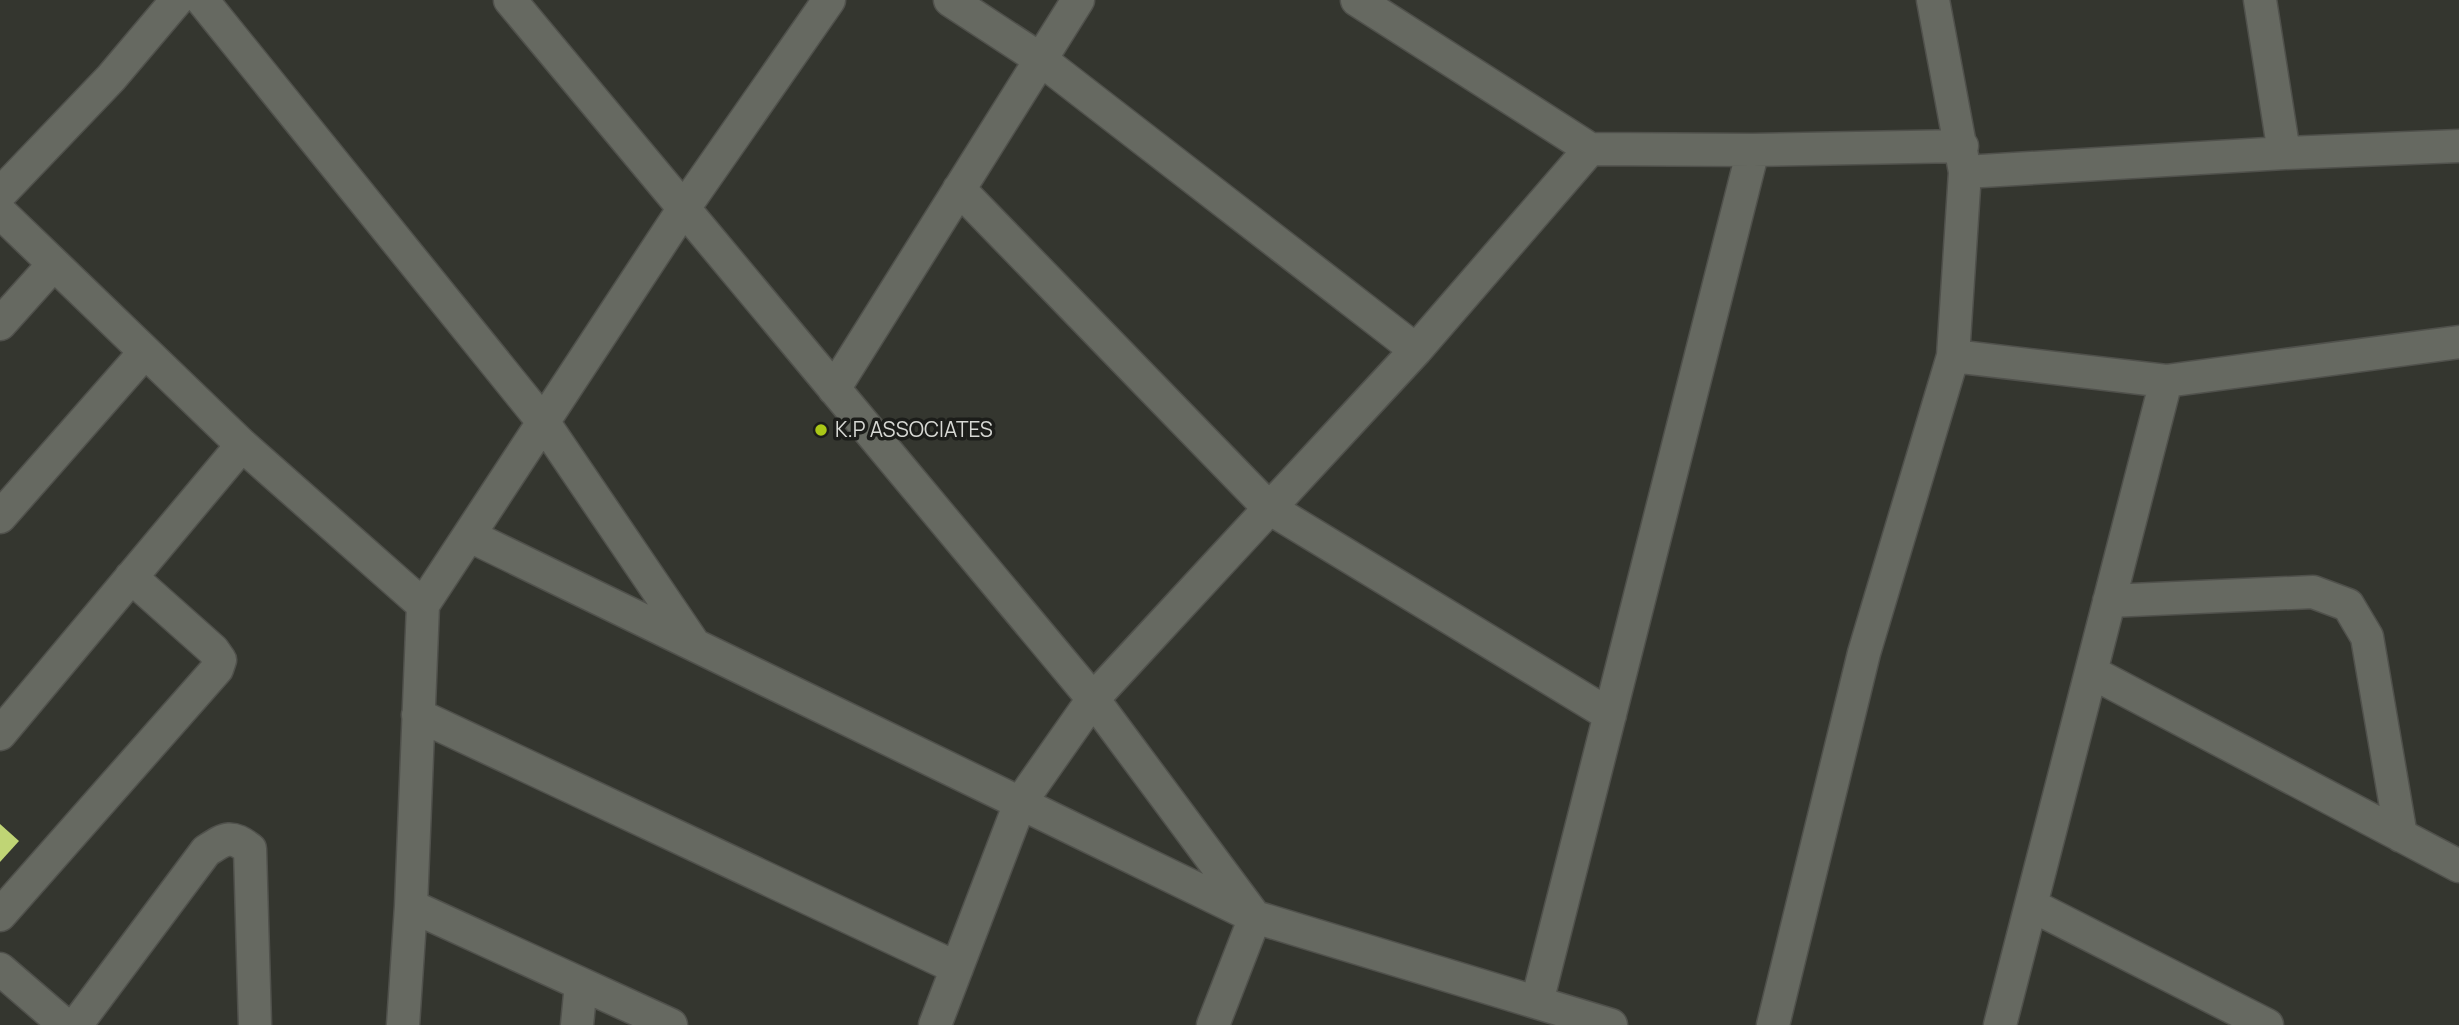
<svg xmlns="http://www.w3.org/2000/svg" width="2459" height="1025" viewBox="0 0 2459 1025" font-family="Manrope,sans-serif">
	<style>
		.building { fill: #c0d575 }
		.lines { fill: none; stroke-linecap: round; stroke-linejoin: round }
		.street-casing { stroke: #50514c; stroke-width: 35 }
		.street { stroke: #666961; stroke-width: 32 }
		.poi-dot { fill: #aac717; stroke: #1c1d1a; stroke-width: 2.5 }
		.labels { text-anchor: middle; stroke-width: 7; stroke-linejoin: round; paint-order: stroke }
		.poi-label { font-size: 21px; fill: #d7d8d4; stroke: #1c1d1a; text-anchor: start }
	</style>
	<rect width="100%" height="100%" fill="#34362f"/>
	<path class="building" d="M 0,824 L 19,841 L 0,862 Z"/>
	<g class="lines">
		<defs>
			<path id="street" d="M 202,0 L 544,423 L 694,644
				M 510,0 L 1093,699 L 1255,917 L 1213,1025
				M 1357,0 L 1590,149
				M 2260,0 L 2284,153
				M 1965,172 L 2284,153 L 2459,146
				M 959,189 L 1269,508 L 1610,715
				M 0,194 L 111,78 L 177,0
				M 0,212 L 242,445 L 423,605
				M 0,324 L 53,265
				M 1416,350 L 1590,149 L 1753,150 L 1962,146
				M 1953,356 L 2166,381 L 2459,342
				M 834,389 L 1078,0
				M 0,517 L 145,352
				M 470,536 L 1255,917 L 1611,1025
				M 2109,601 L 2313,592 L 2348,605 L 2367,637 L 2401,836
				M 2091,672 L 2459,866
				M 418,715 L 957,968
				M 0,734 L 242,445
				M 2031,905 L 2267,1025
				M 411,906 L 671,1025
				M 0,915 L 217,669 L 220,660 L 213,650 L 131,577
				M 0,969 L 65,1025
				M 1537,1002 L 1753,150
				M 76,1025 L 206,851 C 226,838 230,834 250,849 L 255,1025
				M 403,1025 L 411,906 L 423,605 L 684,208 L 829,0
				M 577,1025 L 581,984
				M 935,1025 L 1020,803 L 1093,699 L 1416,350 L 1040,59 L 950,0
				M 1773,1025 L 1864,653 L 1953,356 L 1965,172 L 1933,0
				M 2000,1025 L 2166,381"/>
		</defs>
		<use href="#street" class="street-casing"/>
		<use href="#street" class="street"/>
	</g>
	<circle class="poi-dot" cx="821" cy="430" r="7"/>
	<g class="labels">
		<g class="poi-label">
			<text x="835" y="437">K.P ASSOCIATES</text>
		</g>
	</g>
</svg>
